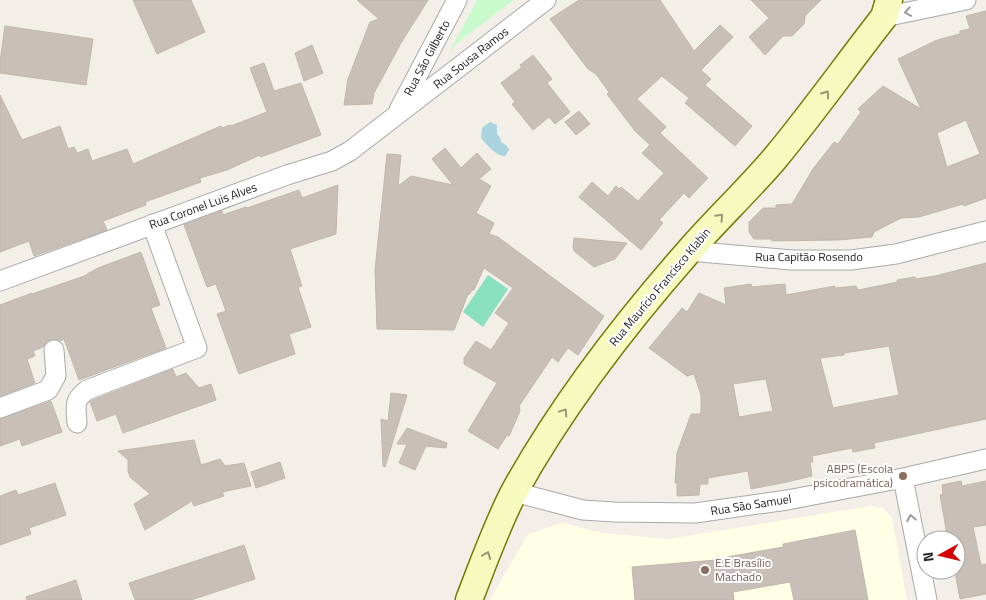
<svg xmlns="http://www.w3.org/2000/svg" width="986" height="600" viewBox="0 0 986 600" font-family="'Titillium Web',sans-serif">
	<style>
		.education { fill: #ffffe5 }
		.park { fill: #c8facc }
		.pitch { fill: #88e0be }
		.water { fill: #aad3df }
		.building { fill: #c7bfb8; stroke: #c4b6ab; fill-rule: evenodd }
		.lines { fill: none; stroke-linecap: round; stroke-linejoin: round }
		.street-casing { stroke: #a9a9a9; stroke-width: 21 }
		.secondary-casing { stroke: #707d05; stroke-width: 29 }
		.street { stroke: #fff; stroke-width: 19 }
		.secondary { stroke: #f7fabf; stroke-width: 26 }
		.oneway { stroke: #9c9c9c }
		.oneway2 { stroke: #979978 }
		.education-dot { fill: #8d6e63; stroke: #fff; stroke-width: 2 }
		.labels { text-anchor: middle; stroke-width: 4; stroke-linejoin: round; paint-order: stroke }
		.street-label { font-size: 12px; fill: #222; stroke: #fff }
		.education-label { font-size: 12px; fill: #785e54; stroke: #fff; text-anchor: end }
	</style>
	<rect width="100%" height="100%" fill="#f2efe9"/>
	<path class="education" d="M 871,506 L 883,508 L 892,518 L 907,600 L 490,600 L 528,534 L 562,523 L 602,533 L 668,539 Z"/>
	<path class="park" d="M 477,0 L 514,0 L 462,39 L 450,51 Z"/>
	<path class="pitch" d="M 488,275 L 508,289 L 483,327 L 463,312 Z"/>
	<path class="water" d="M 490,122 L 497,125 L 497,134 L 500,138 L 501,142 L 507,146 L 509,150 L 505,156 C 496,156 487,145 481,138 L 482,128 Z"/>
	<path class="building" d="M 133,0 L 191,0 L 205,32 L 157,54 Z
		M 357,0 L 428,0 L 401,43 L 374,93 L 372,104 L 344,105 L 348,79 L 370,22 L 379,19 Z
		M 579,0 L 660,0 L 694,51 L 720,25 L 733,37 L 701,70 L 711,79 L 705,85 L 752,126 L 735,146 L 685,103 L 689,98 L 662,76 L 637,99 L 666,127 L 660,133 L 708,178 L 689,198 L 684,193 L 659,220 L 663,223 L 641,250 L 579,197 L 592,182 L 608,196 L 616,186 L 619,189 L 621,187 L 638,201 L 664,173 L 642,153 L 650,145 L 635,131 L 607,94 L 609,92 L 596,74 L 588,69 L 550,19 Z
		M 751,0 L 821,0 L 805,16 L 804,24 L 792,36 L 783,36 L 765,55 L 749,37 L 769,18 Z
		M 986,11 L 986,198 L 964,206 L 963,204 L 919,217 L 901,218 L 874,232 L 872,237 L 838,240 L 772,241 L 772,239 L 754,239 L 749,232 L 749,222 L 763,208 L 776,208 L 776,205 L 792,204 L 813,169 L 834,142 L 838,144 L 861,112 L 858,109 L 883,86 L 921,109 L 898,59 L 937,40 L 960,34 L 960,31 L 970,29 L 966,16 ZM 966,120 L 980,154 L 947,167 L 937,133 Z
		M 5,26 L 93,39 L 86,85 L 0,73 L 0,61 Z
		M 312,45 L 323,73 L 304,81 L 295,53 Z
		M 533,55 L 552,79 L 547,83 L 570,112 L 555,124 L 549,117 L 533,130 L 512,104 L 515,102 L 501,83 L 522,67 L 520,65 Z
		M 264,63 L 274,91 L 301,83 L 321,135 L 261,157 L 260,155 L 227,170 L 200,178 L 201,182 L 145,202 L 146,205 L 103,221 L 107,230 L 34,256 L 29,241 L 0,252 L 0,95 L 22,140 L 60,126 L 68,149 L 74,147 L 77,153 L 88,149 L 92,161 L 127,149 L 133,164 L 221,126 L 222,128 L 230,125 L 231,126 L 267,112 L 250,68 Z
		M 579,111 L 590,124 L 576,135 L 565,122 Z
		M 445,148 L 461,168 L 477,153 L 491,169 L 479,179 L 491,186 L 476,213 L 494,223 L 489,234 L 498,237 L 604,316 L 578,355 L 568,348 L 558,362 L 552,357 L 519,406 L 520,411 L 509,436 L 507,435 L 498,449 L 468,431 L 497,383 L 464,364 L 464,358 L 476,341 L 491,350 L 509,323 L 495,313 L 513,288 L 484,268 L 474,290 L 472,290 L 469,295 L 468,294 L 454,330 L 377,329 L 375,270 L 387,154 L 401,155 L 398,186 L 411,176 L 453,185 L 432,159 Z
		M 338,185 L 336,234 L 290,249 L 302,286 L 298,287 L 311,327 L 289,334 L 295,354 L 239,374 L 217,314 L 226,311 L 216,284 L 207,287 L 184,225 L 222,211 L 223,215 L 246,207 L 247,208 L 299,190 L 302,198 Z
		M 574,238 L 627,243 L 615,259 L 594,267 L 574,251 L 573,247 Z
		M 141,252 L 160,305 L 151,308 L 166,348 L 79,380 L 64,339 L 60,341 L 53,339 L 47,341 L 43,347 L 33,351 L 35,356 L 27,359 L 35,383 L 0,396 L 0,305 L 32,293 L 32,294 L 87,275 L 87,274 L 98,268 Z
		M 986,263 L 986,419 L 874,443 L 875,448 L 853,452 L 852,448 L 812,456 L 813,462 L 810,462 L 812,476 L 787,482 L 751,489 L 748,471 L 708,478 L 708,484 L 700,484 L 699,495 L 677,496 L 677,483 L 675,483 L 677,453 L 691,414 L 701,414 L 701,395 L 694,374 L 687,376 L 649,348 L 682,308 L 687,312 L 699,293 L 726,305 L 724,288 L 751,284 L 752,287 L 785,284 L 786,295 L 835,286 L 835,288 L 856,286 L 858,290 L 898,282 L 897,280 L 915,277 L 916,279 L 935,276 ZM 889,346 L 899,395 L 833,408 L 820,358 L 844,355 L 844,353 ZM 766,379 L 773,411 L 739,417 L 733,384 Z
		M 173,369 L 176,377 L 186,373 L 199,388 L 211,384 L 216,400 L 123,433 L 116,414 L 97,421 L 90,402 L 93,400 Z
		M 391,393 L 407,395 L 385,467 L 383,466 L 381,419 L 388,421 Z
		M 51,401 L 62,432 L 22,446 L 20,439 L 0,446 L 0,419 Z
		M 407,428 L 447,443 L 446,448 L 426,446 L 415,470 L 399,463 L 407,444 L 397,444 Z
		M 194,440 L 201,465 L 220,459 L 225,466 L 244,463 L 251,486 L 222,492 L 224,496 L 194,506 L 192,501 L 145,530 L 134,504 L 150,494 L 130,477 L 128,471 L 128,460 L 118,451 Z
		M 280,462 L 285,478 L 256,488 L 251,472 Z
		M 961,481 L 962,486 L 986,481 L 986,525 L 973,527 L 981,565 L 986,564 L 986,594 L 960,599 L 956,578 L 956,540 L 948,540 L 940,495 L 943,494 L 942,485 Z
		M 55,483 L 66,515 L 29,528 L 31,534 L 0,545 L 0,496 L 16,490 L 18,495 Z
		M 855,530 L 868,600 L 794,600 L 790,582 L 733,592 L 734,600 L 635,600 L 632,567 L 728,559 L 727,557 L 783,547 L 783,544 Z
		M 244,545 L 255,579 L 191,600 L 135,600 L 129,583 Z
		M 76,580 L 82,600 L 27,600 L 26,597 Z"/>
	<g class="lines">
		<defs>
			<path id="street" d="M 884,17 L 966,0
				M 399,110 L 457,0
				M 688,251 L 792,260 L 851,260 L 896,254 L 986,231
				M 0,281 L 287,175 L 332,161 L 350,151 L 546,0
				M 0,408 L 48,390 L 56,376 L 54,350
				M 77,423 C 76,406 73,401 87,390 L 197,348 L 152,224
				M 903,478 L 927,600
				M 514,492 L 583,510 L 614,512 L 695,513 L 787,500 L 903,478 L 986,459"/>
			<path id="secondary" d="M 469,600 C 483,564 496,527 514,492 C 562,405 623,326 689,251 C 717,219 748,190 776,157 C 814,111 848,63 884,17 L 889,0"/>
		</defs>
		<use href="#street" class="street-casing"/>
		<use href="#secondary" class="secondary-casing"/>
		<use href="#street" class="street"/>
		<use href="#secondary" class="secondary"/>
	</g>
	<defs><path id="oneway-chevron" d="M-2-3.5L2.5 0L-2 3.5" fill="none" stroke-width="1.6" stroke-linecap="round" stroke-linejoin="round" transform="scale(1.25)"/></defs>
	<g class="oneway">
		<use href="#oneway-chevron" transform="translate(908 12) rotate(170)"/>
		<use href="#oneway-chevron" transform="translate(911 518) rotate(-101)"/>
	</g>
	<g class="oneway2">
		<use href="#oneway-chevron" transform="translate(826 94) rotate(-54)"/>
		<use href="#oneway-chevron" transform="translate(720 217) rotate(-47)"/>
		<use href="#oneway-chevron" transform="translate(564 412) rotate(-56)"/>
		<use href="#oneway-chevron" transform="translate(487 555) rotate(-68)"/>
	</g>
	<g class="education-dot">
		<circle cx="903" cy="476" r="5"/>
		<circle cx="705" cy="570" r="5"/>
	</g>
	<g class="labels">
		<g class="street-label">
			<text transform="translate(427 58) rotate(-62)" y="4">Rua São Gilberto</text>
			<text transform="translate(471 58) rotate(-38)" y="4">Rua Sousa Ramos</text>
			<text transform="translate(203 206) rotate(-20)" y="4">Rua Coronel Luis Alves</text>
			<text x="809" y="261">Rua Capitão Rosendo</text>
			<text transform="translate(660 287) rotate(-50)" y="4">Rua Maurício Francisco Klabin</text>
			<text transform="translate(751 505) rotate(-9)" y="4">Rua São Samuel</text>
		</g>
		<g class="education-label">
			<text x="893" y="473">ABPS (Escola<tspan x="893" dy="14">psicodramática)</tspan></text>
			<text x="715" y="567" text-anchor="start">E.E Brasílio<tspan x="715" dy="14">Machado</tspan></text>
		</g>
	</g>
	<g transform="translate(941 555) rotate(262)"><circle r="24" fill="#ffffff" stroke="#a7a7a7"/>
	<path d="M0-4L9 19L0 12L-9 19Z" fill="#d40000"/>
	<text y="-8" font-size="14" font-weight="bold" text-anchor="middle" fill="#222222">N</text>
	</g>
</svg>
